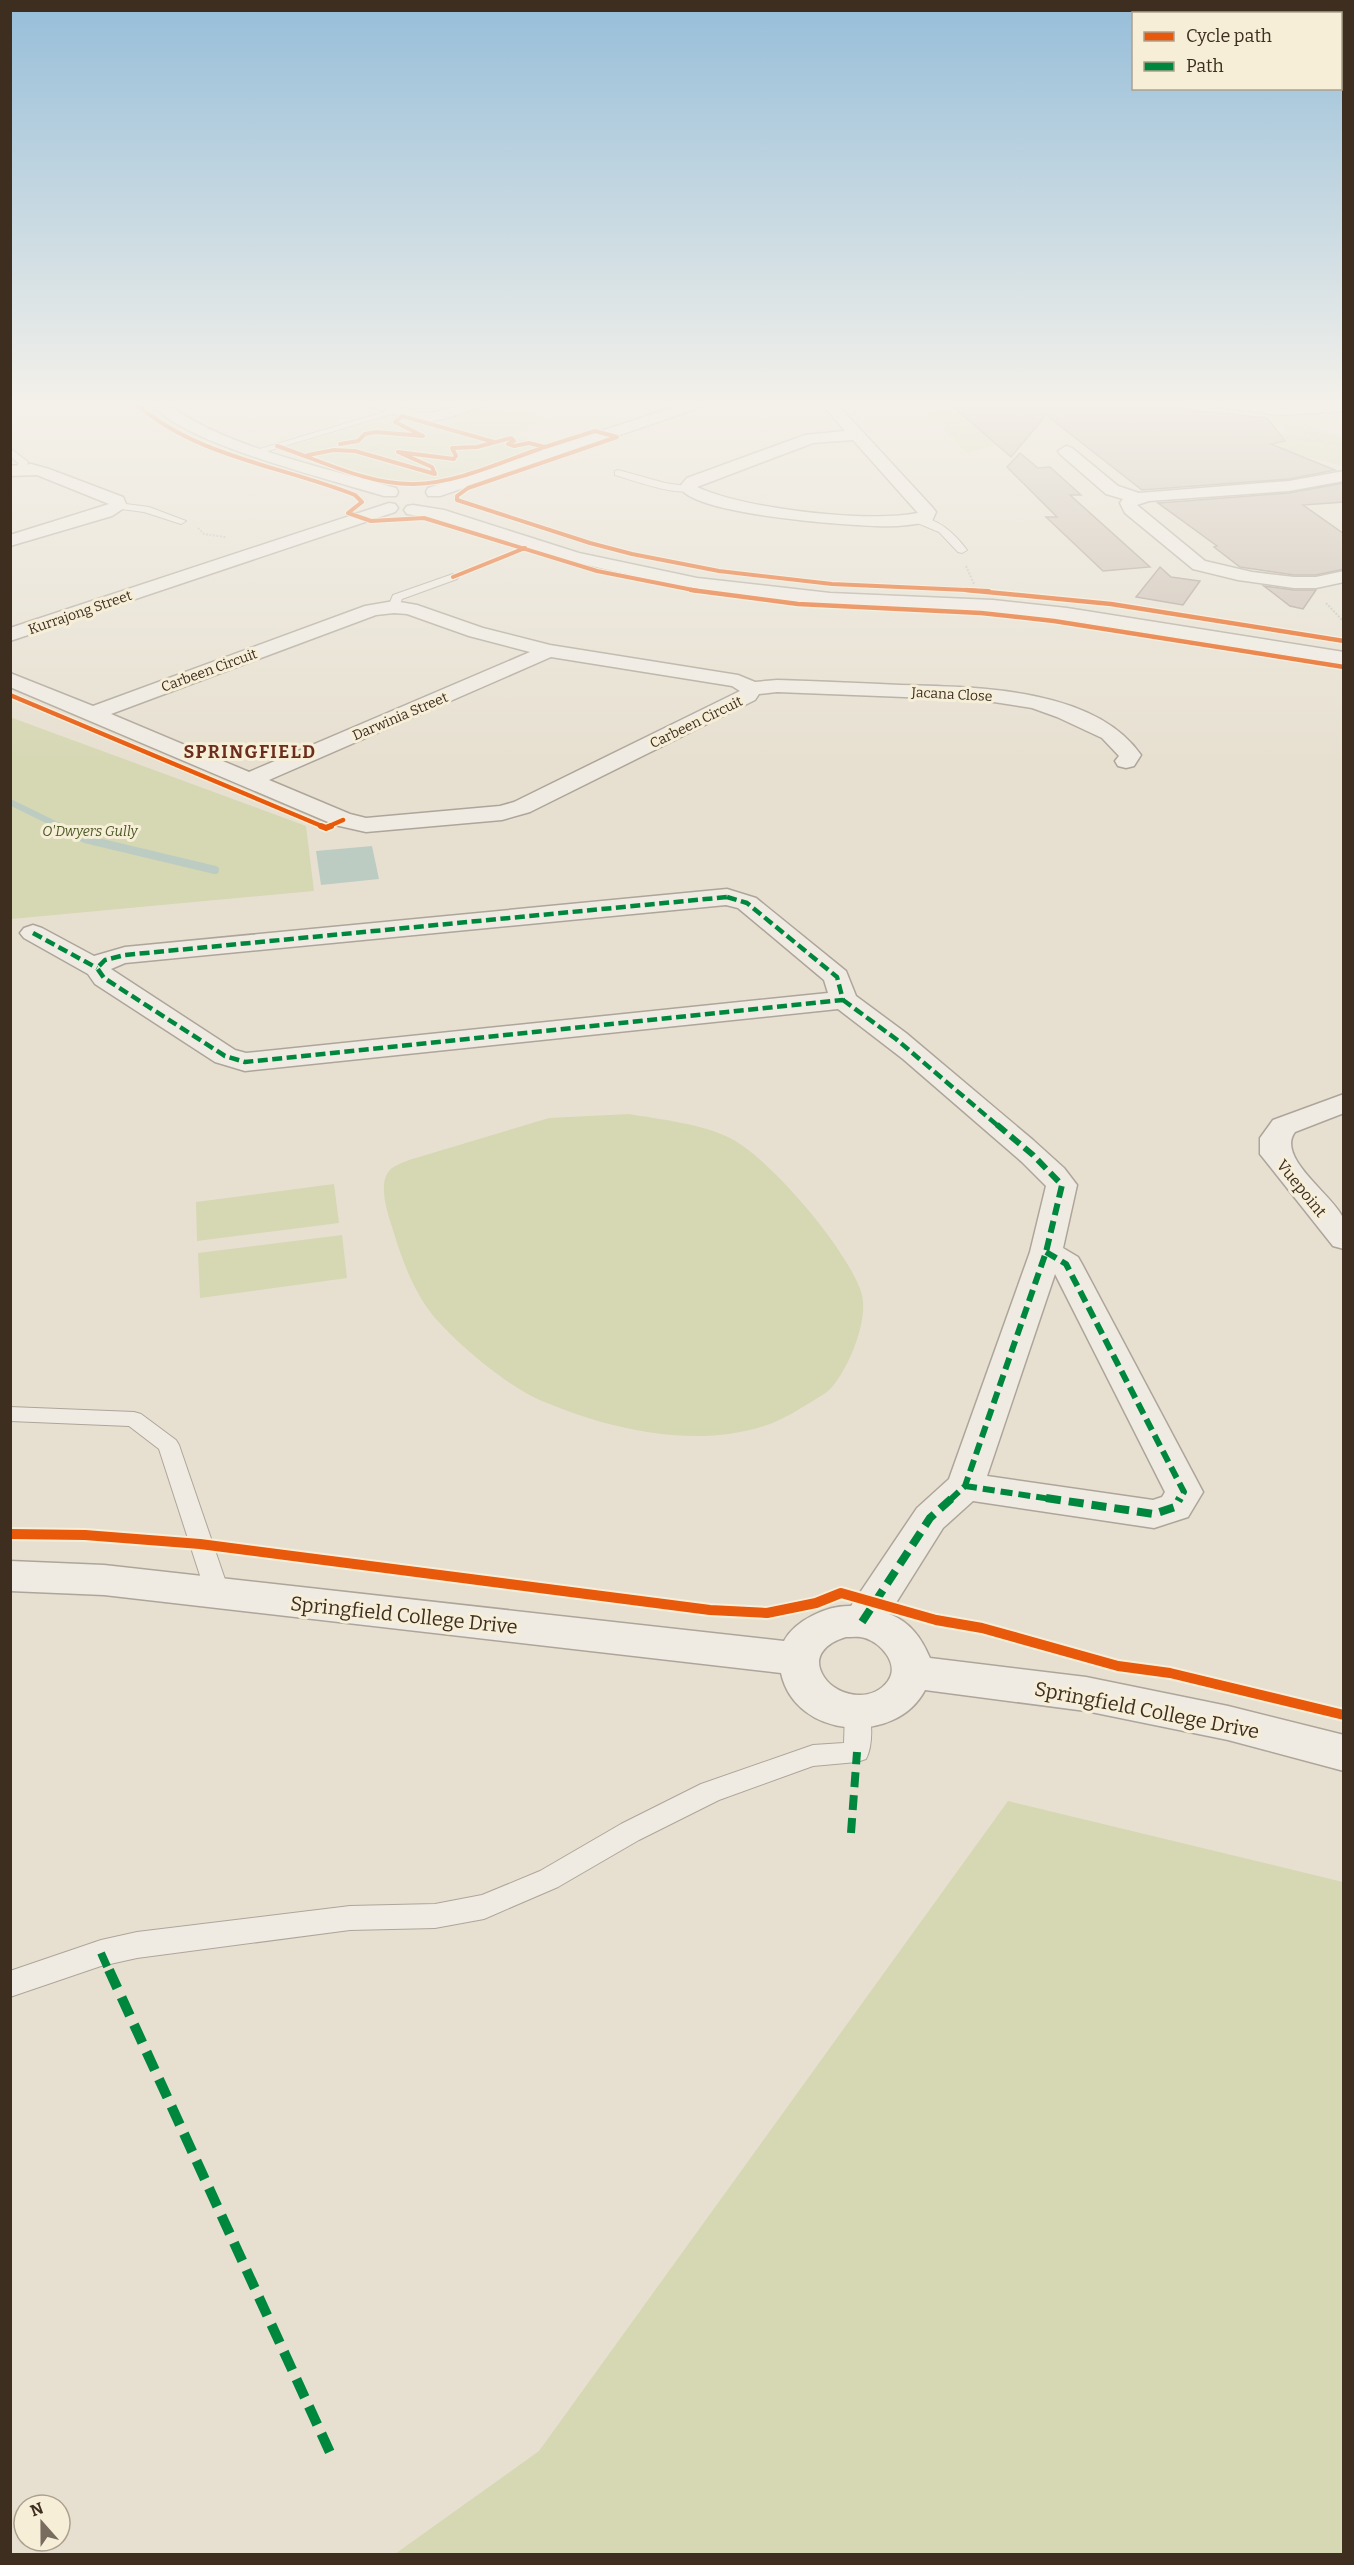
<svg xmlns="http://www.w3.org/2000/svg" width="1354" height="2565" viewBox="0 0 1354 2565" font-family="Bitter,serif">
	<style>
		.green { fill: #d6d7b3 }
		.water { fill: #bcccc2 }
		.lines { fill: none; stroke-linecap: round; stroke-linejoin: round }
		.stream-far1 { stroke: #bcccc2; stroke-width: 6 }
		.stream { stroke: #bcccc2; stroke-width: 8 }
		.building { fill: #cbbfb2; stroke: #a89c90; stroke-width: 1.5 }
		.service-casing { stroke: #ada599; stroke-width: 2 }
		.minor-casing { stroke: #ada599; stroke-width: 3 }
		.tertiary-casing { stroke: #ada599; stroke-width: 3 }
		.path { stroke: #c8c2b9; stroke-width: 2; stroke-dasharray: 2 1.5; stroke-linecap: butt }
		.service { fill: #efebe3; fill-rule: evenodd }
		.minor { fill: #efebe3; fill-rule: evenodd }
		.tertiary { fill: #efebe3; fill-rule: evenodd }
		.quiet-far3 { stroke: #00873e; stroke-width: 4.5; stroke-dasharray: 10 4.5; stroke-linecap: butt }
		.quiet-far2 { stroke: #00873e; stroke-width: 6; stroke-dasharray: 12 6; stroke-linecap: butt }
		.quiet-far1 { stroke: #00873e; stroke-width: 8; stroke-dasharray: 15 8; stroke-linecap: butt }
		.quiet { stroke: #00873e; stroke-width: 10; stroke-dasharray: 20 10; stroke-linecap: butt }
		.cycleway-far3-casing { stroke: #f7eed8; stroke-width: 6 }
		.cycleway-far2-casing { stroke: #f7eed8; stroke-width: 7 }
		.cycleway-far1-casing { stroke: #f7eed8; stroke-width: 9 }
		.cycleway-casing { stroke: #f7eed8; stroke-width: 14 }
		.cycleway-far3 { stroke: #e8590c; stroke-width: 4 }
		.cycleway-far2 { stroke: #e8590c; stroke-width: 4.5 }
		.cycleway-far1 { stroke: #e8590c; stroke-width: 6 }
		.cycleway { stroke: #e8590c; stroke-width: 10 }
		.labels { text-anchor: middle; stroke-width: 6; stroke-linejoin: round; paint-order: stroke }
		.far-street-label { font-size: 14px; fill: #3d2e20; stroke: #f7eed8 }
		.far-park-label { font-size: 14px; font-style: italic; fill: #4d5a26; stroke: #f7eed8 }
		.street-label { font-size: 16px; fill: #3d2e20; stroke: #f7eed8 }
		.far-district-label { font-size: 18px; font-weight: bold; letter-spacing: 1.5px; fill: #6b2e1e; stroke: #f7eed8 }
		.near-street-label { font-size: 20px; fill: #3d2e20; stroke: #f7eed8 }
	</style>
	<rect width="100%" height="100%" fill="#e7e0d1"/>
	<path class="green" d="M 997,403 L 1015,403 L 1019,407 L 1290,434 L 1270,413 L 1281,414 L 1343,438 L 1343,466 L 1267,447 L 1089,427 L 994,427 L 1006,443 L 966,453 L 927,410 L 999,405 Z
		M 492,405 L 549,421 L 511,436 L 543,446 C 500,460 447,485 402,482 C 370,479 320,458 288,447 L 389,416 L 430,427 Z
		M 10,717 L 306,826 L 314,891 L 11,919 Z
		M 629,1114 C 658,1119 703,1124 730,1138 C 769,1157 851,1253 862,1295 C 868,1322 849,1367 832,1387 C 828,1392 821,1396 816,1399 C 801,1408 786,1418 770,1424 C 697,1450 611,1430 542,1401 C 507,1386 460,1346 435,1318 C 414,1293 402,1260 393,1230 C 388,1215 379,1187 387,1174 C 391,1166 402,1163 409,1160 L 549,1118 Z
		M 334,1184 L 339,1223 L 197,1241 L 196,1202 Z
		M 342,1235 L 347,1278 L 200,1298 L 198,1253 Z
		M 1008,1801 L 1343,1882 L 1343,2554 L 395,2554 L 539,2451 Z"/>
	<path class="water" d="M 372,846 L 379,879 L 321,885 L 316,851 Z"/>
	<g class="lines">
		<path class="stream-far1" d="M 10,802 L 61,827"/>
		<path class="stream" d="M 58,826 L 85,839 L 215,870"/>
	</g>
	<path class="building" d="M 949,403 L 1170,403 L 1178,409 L 1267,418 L 1285,441 L 1271,444 L 1335,470 L 1289,479 L 1142,490 L 1046,415 L 1011,457 Z
		M 1020,453 L 1038,468 L 1050,467 L 1081,495 L 1070,495 L 1150,567 L 1103,571 L 1046,517 L 1057,517 L 1007,467 Z
		M 1344,483 L 1344,502 L 1303,505 L 1344,534 L 1344,569 L 1316,575 L 1294,575 L 1240,567 L 1214,547 L 1217,546 L 1158,503 L 1289,493 Z
		M 1160,567 L 1171,577 L 1200,581 L 1183,605 L 1136,597 Z
		M 1264,586 L 1294,590 L 1316,590 L 1303,609 L 1290,606 Z"/>
	<g class="lines">
		<defs>
			<path id="service" d="M 394,409 L 401,411 L 261,453 L 253,451 Z
				M 10,448 L 28,462 L 25,472 L 17,470 L 18,463 L 10,456 Z
				M 618,470 L 665,483 L 692,487 L 694,489 C 681,498 631,480 615,475 L 615,471 Z
				M 118,503 L 149,507 L 186,521 L 181,524 L 144,512 L 114,508 L 113,506 Z
				M 915,518 C 936,515 956,535 967,550 L 962,553 L 958,552 L 939,532 L 915,522 Z
				M 453,574 L 458,577 L 457,579 L 402,599 L 398,609 L 390,609 L 388,607 L 393,595 Z
				M 10,1407 L 134,1412 L 141,1414 L 176,1440 L 179,1445 L 230,1594 L 226,1600 L 218,1603 L 210,1600 L 206,1594 L 159,1449 L 129,1426 L 10,1421 Z
				M 857,1702 L 866,1705 C 873,1718 873,1746 866,1759 L 857,1762 L 813,1766 L 719,1800 L 639,1840 L 558,1887 L 484,1919 L 435,1928 L 350,1930 L 137,1958 L 101,1966 L 10,1997 L 10,1971 L 101,1940 L 137,1932 L 350,1906 L 435,1904 L 482,1895 L 540,1871 L 621,1824 L 701,1784 L 813,1745 L 844,1743 L 845,1712 L 848,1705 Z"/>
			<path id="minor" d="M 366,403 L 387,403 L 422,413 L 436,412 L 465,403 L 486,403 L 484,406 L 443,419 L 421,423 L 368,406 Z
				M 686,403 L 707,403 L 705,406 L 440,496 L 428,496 L 426,492 L 428,488 Z
				M 821,403 L 836,403 L 933,508 L 936,512 L 932,521 C 914,525 896,527 877,526 C 843,525 700,515 681,489 L 681,485 L 687,478 L 805,435 L 845,431 ZM 853,440 L 918,513 C 866,523 745,509 697,487 L 813,443 Z
				M 1212,403 L 1279,405 L 1344,403 L 1344,411 L 1279,415 L 1219,407 Z
				M 1066,446 L 1072,448 L 1118,486 L 1139,493 L 1289,481 L 1344,471 L 1344,481 L 1289,491 L 1149,501 L 1137,505 L 1205,561 L 1252,572 L 1294,577 L 1316,577 L 1344,571 L 1344,582 L 1316,588 L 1294,588 L 1238,580 L 1193,569 L 1125,513 L 1120,503 L 1123,499 L 1106,494 L 1060,454 L 1058,451 Z
				M 31,464 L 49,469 L 123,497 L 127,506 L 112,516 L 10,546 L 10,535 L 109,504 L 37,475 L 10,476 L 10,466 Z
				M 389,503 L 395,504 L 398,508 L 395,512 L 10,641 L 10,628 Z
				M 394,601 L 417,605 L 483,628 L 550,645 L 738,675 L 755,682 L 777,680 C 818,681 859,683 900,685 C 974,687 1094,687 1141,755 L 1134,766 L 1126,768 L 1118,766 L 1115,761 L 1119,756 L 1102,738 L 1057,717 L 1032,708 L 981,700 L 777,692 L 759,694 L 755,700 L 530,812 L 502,820 L 366,832 L 335,825 L 10,687 L 10,673 L 93,706 L 365,606 ZM 394,613 L 407,614 L 469,636 L 530,652 L 249,772 L 111,714 L 376,615 ZM 551,657 L 732,686 L 740,691 L 514,802 L 500,806 L 366,818 L 350,814 L 269,780 Z
				M 727,889 L 756,898 L 846,971 L 856,996 L 906,1033 L 1033,1140 L 1064,1168 L 1077,1185 L 1063,1248 L 1078,1257 L 1082,1264 L 1203,1492 L 1188,1517 L 1154,1528 L 973,1501 L 943,1528 L 889,1614 C 910,1622 921,1637 930,1658 L 1086,1677 L 1228,1706 L 1344,1735 L 1344,1771 L 1228,1740 L 1086,1711 L 925,1690 C 896,1746 795,1739 781,1673 L 104,1595 L 10,1591 L 10,1561 L 104,1565 L 784,1641 C 795,1620 828,1605 851,1606 L 917,1508 L 949,1479 L 1030,1252 L 1046,1186 L 1022,1162 L 903,1059 L 838,1009 L 245,1071 L 215,1062 L 95,984 L 88,974 L 24,938 L 20,933 L 24,928 L 33,925 L 42,928 L 94,956 L 125,947 ZM 726,905 L 738,908 L 824,980 L 828,993 L 246,1053 L 235,1050 L 111,969 L 125,963 ZM 1055,1274 L 1165,1492 L 1162,1497 L 1153,1500 L 987,1476 ZM 846,1637 C 852,1637 859,1636 865,1638 C 881,1643 900,1664 888,1681 C 872,1703 837,1697 824,1677 C 810,1656 828,1642 846,1637 Z
				M 1344,1094 L 1344,1113 L 1295,1132 C 1276,1157 1331,1194 1342,1216 C 1346,1224 1344,1240 1344,1249 L 1333,1246 L 1260,1154 L 1260,1138 L 1273,1120 Z"/>
			<path id="tertiary" d="M 152,403 L 168,403 C 216,445 332,470 396,488 L 398,492 L 396,496 L 384,496 C 336,481 176,442 152,403 Z
				M 413,505 L 444,510 L 579,553 L 697,578 L 830,593 L 993,600 L 1067,608 L 1344,652 L 1344,664 L 1067,620 L 993,612 L 830,605 L 697,590 L 569,561 L 435,519 L 407,514 L 404,510 L 407,506 Z"/>
		</defs>
		<use href="#service" class="service-casing"/>
		<use href="#minor" class="minor-casing"/>
		<use href="#tertiary" class="tertiary-casing"/>
		<path class="path" d="M 1006,403 L 1014,409 L 1344,444
			M 1305,431 L 1322,441
			M 363,452 L 379,448
			M 198,528 L 204,534 L 226,537
			M 966,566 L 974,584
			M 1326,603 L 1344,622"/>
		<use href="#service" class="service"/>
		<use href="#minor" class="minor"/>
		<use href="#tertiary" class="tertiary"/>
		<path class="quiet-far3" d="M 727,897 L 747,903 L 837,977 L 843,1000 L 245,1062 L 225,1056 L 104,978 L 97,968 L 105,960 L 125,955 Z
			M 33,933 L 97,968
			M 843,1000 L 896,1039 L 997,1125"/>
		<path class="quiet-far2" d="M 1046,1252 L 1066,1264 L 1184,1492 L 1179,1500
			M 965,1486 L 1057,1500
			M 950,1500 L 965,1486 L 1046,1252 L 1062,1185 L 1033,1155 L 995,1123"/>
		<path class="quiet-far1" d="M 1046,1498 L 1154,1514 L 1175,1507 L 1180,1498
			M 862,1622 L 930,1518 L 952,1498
			M 851,1833 L 857,1752
			M 101,1953 L 109,1971"/>
		<path class="quiet" d="M 109,1970 L 333,2459"/>
		<defs>
			<path id="cycleway-far3" d="M 135,403 C 196,457 282,466 355,495 L 362,502 L 348,513 L 371,521 L 424,518 L 597,571 L 698,591
				M 340,444 L 358,441 L 365,434 L 376,432 L 423,436 L 395,422 L 402,416 L 494,442
				M 277,446 C 320,460 368,485 414,484 C 458,483 501,462 542,448
				M 308,455 L 334,450 L 355,451 L 435,474 L 432,467 L 398,452 L 454,459 L 456,456 L 452,448 L 477,447 L 511,438 L 514,441 L 508,444 L 514,446 L 529,443 L 545,447 L 595,431 L 617,437 L 468,488 L 457,496 L 457,500 L 590,543 L 632,554 L 719,571 L 832,584 L 989,591
				M 453,577 L 525,548"/>
			<path id="cycleway-far2" d="M 691,590 L 798,604 L 981,613 L 1054,621 L 1344,667
				M 966,590 L 1111,604 L 1344,641
				M 10,695 L 324,827
				M 327,827 L 343,820"/>
			<path id="cycleway-far1" d="M 321,826 L 326,828 L 331,826"/>
			<path id="cycleway" d="M 10,1534 L 85,1535 L 200,1544 L 710,1610 L 767,1613 L 816,1603 L 841,1593 L 936,1620 L 982,1628 L 1118,1666 L 1170,1673 L 1344,1715"/>
		</defs>
		<use href="#cycleway-far3" class="cycleway-far3-casing"/>
		<use href="#cycleway-far2" class="cycleway-far2-casing"/>
		<use href="#cycleway-far1" class="cycleway-far1-casing"/>
		<use href="#cycleway" class="cycleway-casing"/>
		<use href="#cycleway-far3" class="cycleway-far3"/>
		<use href="#cycleway-far2" class="cycleway-far2"/>
		<use href="#cycleway-far1" class="cycleway-far1"/>
		<use href="#cycleway" class="cycleway"/>
	</g>
	<linearGradient id="sky" x2="0" y2="1"><stop stop-color="#96bed9"/><stop offset="0.53" stop-color="#f4f1ea"/><stop offset="1" stop-color="#f4f1ea" stop-opacity="0"/></linearGradient>
	<rect width="1354" height="762" fill="url(#sky)"/>
	<g class="labels">
		<g class="far-street-label">
			<text transform="translate(80 612) rotate(-19)" y="5">Kurrajong Street</text>
			<text transform="translate(209 670) rotate(-20)" y="5">Carbeen Circuit</text>
			<text transform="translate(952 694) rotate(3)" y="5">Jacana Close</text>
			<text transform="translate(400 716) rotate(-23)" y="5">Darwinia Street</text>
			<text transform="translate(696 722) rotate(-26)" y="5">Carbeen Circuit</text>
		</g>
		<g class="far-park-label">
			<text x="90" y="836">O'Dwyers Gully</text>
		</g>
		<g class="street-label">
			<text transform="translate(1302 1188) rotate(51)" y="6">Vuepoint</text>
		</g>
		<g class="far-district-label">
			<text x="250" y="758">SPRINGFIELD</text>
		</g>
		<g class="near-street-label">
			<text transform="translate(404 1615) rotate(6)" y="7">Springfield College Drive</text>
			<text transform="translate(1147 1710) rotate(11)" y="7">Springfield College Drive</text>
		</g>
	</g>
	<rect width="1354" height="2565" fill="none" stroke="#3d2e20" stroke-width="24"/>
	<rect x="1132" y="12" width="210" height="78" fill="#f7eed8" stroke="#ada18e" stroke-width="1.5"/>
	<rect x="1144" y="32" width="30" height="9" fill="#e8590c" stroke="#ada18e" stroke-width="1.5"/>
	<text x="1186" y="42" font-size="18" fill="#3d2e20">Cycle path</text>
	<rect x="1144" y="62" width="30" height="9" fill="#00873e" stroke="#ada18e" stroke-width="1.5"/>
	<text x="1186" y="72" font-size="18" fill="#3d2e20">Path</text>
	<g transform="translate(42 2523) rotate(339)"><circle r="28" fill="#f7eed8" stroke="#ada18e" stroke-width="1.5"/>
	<path d="M0-4.5L10 22L0 15L-10 22Z" fill="#786c5e"/>
	<text y="-9" font-size="16" font-weight="bold" text-anchor="middle" fill="#3d2e20">N</text>
	</g>
</svg>
